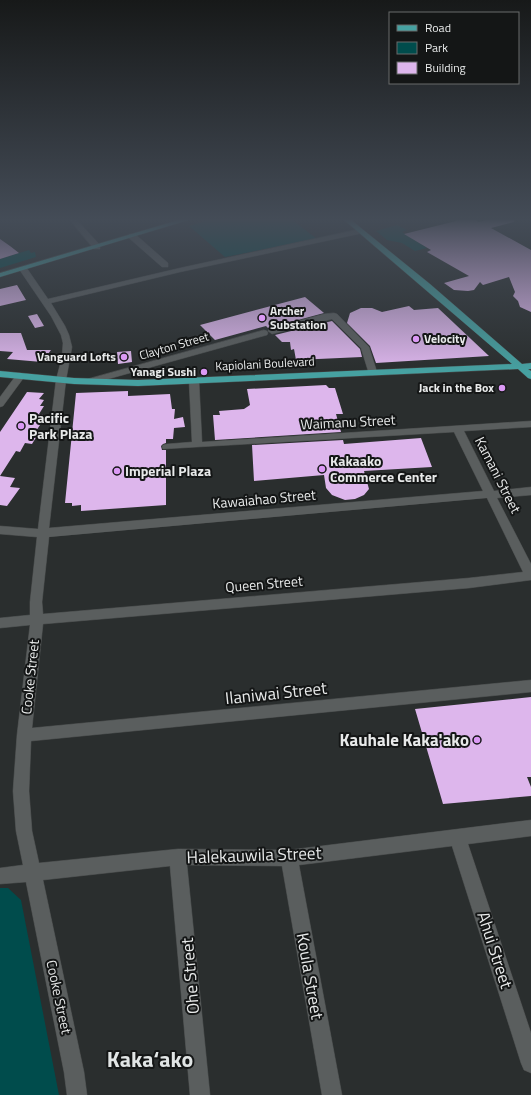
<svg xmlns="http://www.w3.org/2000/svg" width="531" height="1095" viewBox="0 0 531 1095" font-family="'Titillium Web',sans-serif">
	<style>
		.green { fill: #004c4c }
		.building { fill: #ddb6ec }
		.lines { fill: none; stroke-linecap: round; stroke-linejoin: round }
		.minor-casing { stroke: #464949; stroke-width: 1 }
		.major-casing { stroke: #464949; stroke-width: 1 }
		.minor { fill: #5a5e5e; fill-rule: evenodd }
		.major { fill: #46a1a1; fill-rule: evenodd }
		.poi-dot { fill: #db99f5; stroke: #141616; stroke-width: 1.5 }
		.labels { text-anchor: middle; stroke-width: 4; stroke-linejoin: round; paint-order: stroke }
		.far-poi-label { font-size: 12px; font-weight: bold; fill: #e8eaea; stroke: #141616; text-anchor: end }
		.far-street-label { font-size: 12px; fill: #e8eaea; stroke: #141616 }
		.poi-label { font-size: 14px; font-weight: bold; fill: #e8eaea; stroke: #141616; text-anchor: start }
		.street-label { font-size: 14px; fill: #e8eaea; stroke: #141616 }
		.near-street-label { font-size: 17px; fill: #e8eaea; stroke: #141616 }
		.near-poi-label { font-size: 17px; font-weight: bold; fill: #e8eaea; stroke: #141616; text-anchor: end }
		.near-district-label { font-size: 22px; font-weight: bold; fill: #e1e5e5; stroke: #141616 }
	</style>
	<rect width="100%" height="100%" fill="#2a2e2e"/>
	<path class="green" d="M 212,219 L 291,219 L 317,239 L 225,257 L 189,226 Z
		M 397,225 L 407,230 L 402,232 L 427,248 L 415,251 L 402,243 L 387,240 L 376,231 Z
		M 29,250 L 31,253 L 35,252 L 36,257 L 0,268 L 0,259 Z
		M 0,888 L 8,888 L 21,900 L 59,1095 L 0,1095 Z"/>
	<path class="building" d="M 464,219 L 473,219 L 479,222 L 489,219 L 514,219 L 514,222 L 491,228 L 531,250 L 531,312 L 520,307 L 518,301 L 513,296 L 515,292 L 509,277 L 483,285 L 480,282 L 474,290 L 468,291 L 454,290 L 444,283 L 469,276 L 427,252 L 431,250 L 404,234 Z
		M 0,239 L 10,246 L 19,253 L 0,259 Z
		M 17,285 L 26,300 L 0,306 L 0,289 Z
		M 305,297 L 324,313 L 268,328 L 266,326 L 215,340 L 200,325 Z
		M 409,306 L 414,310 L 438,308 L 489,356 L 376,363 L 370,346 L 347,323 L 350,313 L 361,308 L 372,308 L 382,312 Z
		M 37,314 L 44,326 L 35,328 L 28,316 Z
		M 332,321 L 360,349 L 362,357 L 296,360 L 294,349 L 291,350 L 290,342 L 282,342 L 275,335 Z
		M 0,333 L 21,333 L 27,350 L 51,350 L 42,362 L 7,359 L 13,352 L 0,351 Z
		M 131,351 L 132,362 L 118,364 L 117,352 Z
		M 326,385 L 329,388 L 335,388 L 343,414 L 336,414 L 341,432 L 215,440 L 213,415 L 220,415 L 219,411 L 244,409 L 250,405 L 247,389 Z
		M 128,391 L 128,396 L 170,394 L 172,409 L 175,409 L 174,419 L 183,417 L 185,427 L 174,428 L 173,439 L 166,439 L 166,443 L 163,444 L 161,446 L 162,450 L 166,450 L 166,505 L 81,511 L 81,505 L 72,506 L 72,503 L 65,503 L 76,393 Z
		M 27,392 L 44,393 L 39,399 L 44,400 L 40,406 L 44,406 L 39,414 L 43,414 L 39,421 L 42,422 L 36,431 L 40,431 L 32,444 L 25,443 L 20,452 L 16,451 L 0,476 L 15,478 L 10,487 L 20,488 L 7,506 L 0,505 L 0,432 Z
		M 421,438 L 432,467 L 364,471 L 369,489 L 364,495 L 355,499 L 345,500 L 332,495 L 326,488 L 324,475 L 254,481 L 252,445 L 343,440 L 344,444 Z
		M 531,697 L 531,777 L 527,777 L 531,787 L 531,796 L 443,804 L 415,709 Z"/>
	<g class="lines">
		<defs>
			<path id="minor" d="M 69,219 L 76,219 L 100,245 L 100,249 L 94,249 Z
				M 360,229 L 364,231 L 363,233 L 180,272 L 51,303 L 65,326 L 69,335 L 72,347 L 66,380 L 49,528 L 483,491 L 454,432 L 163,449 L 162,447 L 163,445 L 167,444 L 192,442 L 189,381 L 194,378 L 199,381 L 202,442 L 531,421 L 531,427 L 464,431 L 494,491 L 531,487 L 531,495 L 497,498 L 531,564 L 531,580 L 469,588 L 43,624 L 32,728 L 531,680 L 531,692 L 31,741 L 29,791 L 32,831 L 39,863 L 178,849 L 289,850 L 531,820 L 531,836 L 468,844 L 531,1033 L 531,1073 L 524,1070 L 521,1063 L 452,846 L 299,865 L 342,1095 L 322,1095 L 282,866 L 187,865 L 210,1095 L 190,1095 L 170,866 L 43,880 L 84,1072 L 87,1095 L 67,1095 L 64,1072 L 26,882 L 0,884 L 0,868 L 23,865 L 16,831 L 13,791 L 17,735 L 30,625 L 0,628 L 0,618 L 30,615 L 30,602 L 37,537 L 0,534 L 0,526 L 38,529 L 56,380 L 62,357 L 63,343 L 61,335 L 51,316 L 19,269 L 20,267 L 26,267 L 48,299 L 180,268 ZM 487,498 L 523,572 L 469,578 L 43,614 L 42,602 L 49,537 Z
				M 129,234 L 135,234 L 168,263 L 168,267 L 162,267 L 129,238 Z
				M 334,313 L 337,314 L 369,347 L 377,372 L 375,374 L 369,374 L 361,348 L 332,319 L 272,334 L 268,331 L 269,329 L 324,314 Z
				M 264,330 L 267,331 L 268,333 L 267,335 L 94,383 L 91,384 L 86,381 L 88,379 Z
				M 20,373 L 25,376 L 3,406 L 0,407 L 0,397 L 17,374 Z"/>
			<path id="major" d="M 182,219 L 192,219 L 0,277 L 0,273 Z
				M 343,219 L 350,219 L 430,284 L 522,364 L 531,363 L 531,369 L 528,369 L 531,371 L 531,379 L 528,378 L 518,369 L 138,386 L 74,384 L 0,377 L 0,371 L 74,378 L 138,380 L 512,364 Z"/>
		</defs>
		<use href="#minor" class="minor-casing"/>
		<use href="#major" class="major-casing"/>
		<use href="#minor" class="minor"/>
		<use href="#major" class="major"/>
	</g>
	<linearGradient id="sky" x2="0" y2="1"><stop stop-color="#171919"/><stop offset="0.59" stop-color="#444c57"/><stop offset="1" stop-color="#444c57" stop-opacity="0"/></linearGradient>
	<rect width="531" height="372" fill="url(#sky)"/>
	<g class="poi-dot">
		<circle cx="262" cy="318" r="4"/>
		<circle cx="416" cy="339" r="4"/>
		<circle cx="124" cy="357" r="4"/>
		<circle cx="204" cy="372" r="4"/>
		<circle cx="502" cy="388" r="4"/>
		<circle cx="21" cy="426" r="4"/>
		<circle cx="322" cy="469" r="4"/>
		<circle cx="117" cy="471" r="4"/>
		<circle cx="477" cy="740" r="4"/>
	</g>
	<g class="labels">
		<g class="far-poi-label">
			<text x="270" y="315" text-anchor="start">Archer<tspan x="270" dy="14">Substation</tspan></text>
			<text x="424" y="343" text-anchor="start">Velocity</text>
			<text x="116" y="361">Vanguard Lofts</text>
			<text x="196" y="376">Yanagi Sushi</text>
			<text x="494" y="392">Jack in the Box</text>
		</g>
		<g class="far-street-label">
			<text transform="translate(174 346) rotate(-16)" y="4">Clayton Street</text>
			<text transform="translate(265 364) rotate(-3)" y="4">Kapiolani Boulevard</text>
		</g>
		<g class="poi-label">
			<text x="29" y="423">Pacific<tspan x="29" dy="16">Park Plaza</tspan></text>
			<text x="330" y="466">Kakaako<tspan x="330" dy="16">Commerce Center</tspan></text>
			<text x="125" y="476">Imperial Plaza</text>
		</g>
		<g class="street-label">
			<text transform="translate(348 422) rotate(-3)" y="5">Waimanu Street</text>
			<text transform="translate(498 475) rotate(63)" y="5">Kamani Street</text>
			<text transform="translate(264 499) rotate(-5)" y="5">Kawaiahao Street</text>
			<text transform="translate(264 584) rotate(-5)" y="5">Queen Street</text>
			<text transform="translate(30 677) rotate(-84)" y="5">Cooke Street</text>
			<text transform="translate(59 997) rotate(78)" y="5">Cooke Street</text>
		</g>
		<g class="near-street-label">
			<text transform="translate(276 693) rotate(-6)" y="6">Ilaniwai Street</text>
			<text transform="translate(254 855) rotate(-2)" y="6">Halekauwila Street</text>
			<text transform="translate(495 950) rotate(72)" y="6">Ahui Street</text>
			<text transform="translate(190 976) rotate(-95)" y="6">Ohe Street</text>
			<text transform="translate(310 976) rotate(80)" y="6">Koula Street</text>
		</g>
		<g class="near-poi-label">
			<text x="469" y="746">Kauhale Kaka'ako</text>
		</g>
		<g class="near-district-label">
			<text x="150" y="1067">Kaka‘ako</text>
		</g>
	</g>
	<rect x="389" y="12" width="130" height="72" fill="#141616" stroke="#696b6b"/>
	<rect x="397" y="25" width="20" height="6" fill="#46a1a1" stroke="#696b6b"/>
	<text x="425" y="32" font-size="12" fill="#e8eaea">Road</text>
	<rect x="397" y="42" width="20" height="12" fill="#004c4c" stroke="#696b6b"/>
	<text x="425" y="52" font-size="12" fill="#e8eaea">Park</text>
	<rect x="397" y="62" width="20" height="12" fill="#ddb6ec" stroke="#696b6b"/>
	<text x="425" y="72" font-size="12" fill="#e8eaea">Building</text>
</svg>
